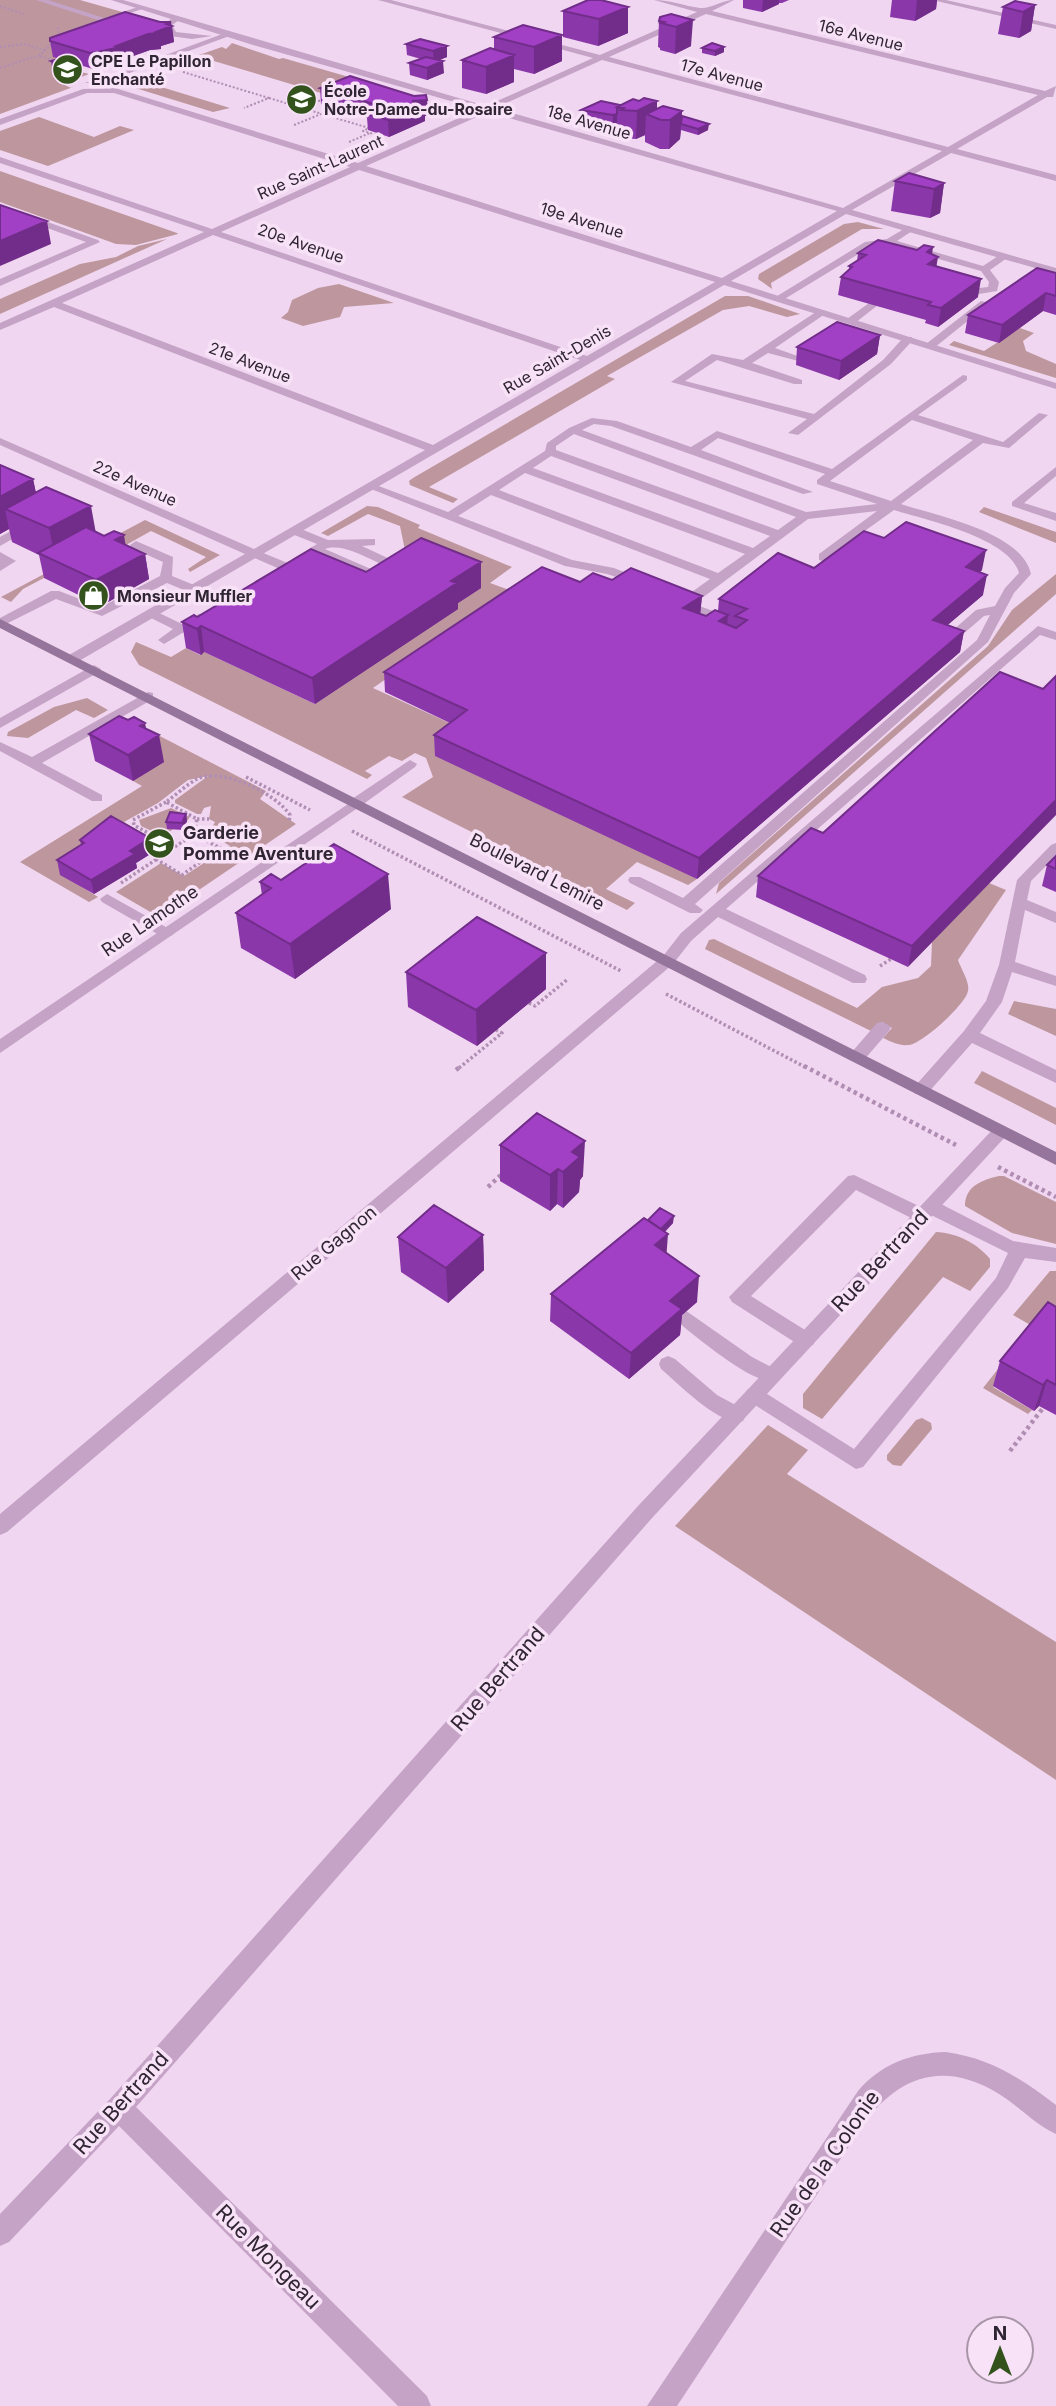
<svg xmlns="http://www.w3.org/2000/svg" width="1056" height="2406" viewBox="0 0 1056 2406" font-family="Inter,sans-serif">
	<style>
		.green { fill: #be979e }
		.lines { fill: none; stroke-linecap: round; stroke-linejoin: round }
		.path-far2 { stroke: #b08db3; stroke-width: 2; stroke-dasharray: 2 2; stroke-linecap: butt }
		.path-far1 { stroke: #b08db3; stroke-width: 3.5; stroke-dasharray: 2.5 2.5; stroke-linecap: butt }
		.path { stroke: #b08db3; stroke-width: 4.5; stroke-dasharray: 3.5 3.5; stroke-linecap: butt }
		.lane { fill: #c5a3c7; fill-rule: evenodd }
		.street { fill: #c5a3c7; fill-rule: evenodd }
		.secondary { fill: #95759b; fill-rule: evenodd }
		.wall { fill: #8a37a9 }
		.shaded-wall { fill: #712d89 }
		.building { fill: #a140c4; stroke: #712d89; stroke-width: 2 }
		.labels { text-anchor: middle; stroke-width: 7; stroke-linejoin: round; paint-order: stroke }
		.far-street-label { font-size: 16px; fill: #302532; stroke: #f8e2f7 }
		.far-poi-label { font-size: 16px; font-weight: bold; fill: #302532; stroke: #f8e2f7; text-anchor: start }
		.poi-label { font-size: 18px; font-weight: bold; fill: #302532; stroke: #f8e2f7; text-anchor: start }
		.street-label { font-size: 18px; fill: #302532; stroke: #f8e2f7 }
		.near-street-label { font-size: 21px; fill: #302532; stroke: #f8e2f7 }
	</style>
	<rect width="100%" height="100%" fill="#f0d6f0"/>
	<path class="green" d="M 0,0 L 80,0 L 161,23 L 53,62 L 61,70 L 66,68 L 89,74 L 63,84 L 71,88 C 89,80 105,78 124,83 L 84,83 L 0,114 Z
		M 232,43 L 279,59 L 283,58 L 356,79 L 321,93 L 207,59 L 191,64 L 182,61 L 222,47 L 226,49 Z
		M 145,82 L 230,108 L 213,112 L 132,87 Z
		M 39,117 L 94,137 L 120,126 L 134,130 L 48,166 L 0,150 L 0,131 Z
		M 0,171 L 177,233 L 178,234 L 136,245 L 116,244 L 0,202 Z
		M 858,222 L 884,229 L 862,229 L 771,283 L 772,289 L 758,279 L 759,274 L 844,224 Z
		M 167,239 L 0,314 L 0,299 L 80,264 L 116,257 L 138,246 Z
		M 339,284 L 394,303 L 344,307 L 340,317 L 303,326 L 281,318 L 288,312 L 292,300 L 318,288 Z
		M 725,296 L 748,296 L 800,314 L 787,317 L 749,306 L 723,310 L 607,376 L 615,379 L 429,487 L 458,499 L 453,503 L 410,485 L 409,481 L 413,478 Z
		M 1020,328 L 1034,333 L 1023,341 L 1026,351 L 1056,364 L 1056,378 L 949,345 L 954,341 L 984,351 Z
		M 367,506 L 378,507 L 420,525 L 418,528 L 512,567 L 490,583 L 512,591 L 373,688 L 467,731 L 697,879 L 688,885 L 637,862 L 606,889 L 635,903 L 627,910 L 402,797 L 433,777 L 426,758 L 415,753 L 402,761 L 389,756 L 365,771 L 372,775 L 367,779 L 139,665 L 131,652 L 136,642 L 171,657 L 186,648 L 200,655 L 204,652 L 315,704 L 457,609 L 407,560 L 400,526 L 368,514 L 328,536 L 321,533 Z
		M 984,507 L 1056,532 L 1056,543 L 979,512 Z
		M 145,520 L 220,555 L 190,572 L 188,569 L 206,557 L 151,531 L 126,545 L 114,541 L 23,589 L 11,602 L 1,597 Z
		M 1056,574 L 1056,594 L 716,894 L 719,883 L 988,646 L 1012,610 Z
		M 87,698 L 108,710 L 94,718 L 76,710 L 28,738 L 7,736 L 8,732 L 54,707 Z
		M 125,718 L 266,791 L 260,799 L 296,824 L 159,917 L 116,892 L 161,863 L 184,876 L 230,846 L 209,833 L 215,822 L 209,819 L 211,806 L 204,808 L 201,814 L 197,814 L 175,803 L 175,800 L 208,776 L 188,780 L 158,803 L 124,822 L 163,846 L 152,853 L 61,874 L 98,897 L 89,902 L 20,862 L 142,786 L 133,781 L 163,762 L 112,726 Z
		M 171,808 L 190,817 L 187,821 L 171,820 L 173,829 L 167,834 L 158,834 L 141,826 L 139,820 Z
		M 989,883 L 1006,890 L 958,960 C 961,969 970,982 968,991 C 966,1004 922,1044 909,1045 C 899,1046 892,1042 883,1038 L 892,1028 L 882,1022 L 871,1031 L 705,949 L 709,940 L 714,939 L 857,1008 L 882,987 L 918,978 L 931,966 L 932,942 Z
		M 1014,1001 L 1056,1009 L 1056,1036 L 1008,1014 Z
		M 982,1071 L 1056,1108 L 1056,1125 L 974,1083 Z
		M 999,1176 L 1004,1176 L 1056,1202 L 1056,1244 L 1012,1233 L 965,1206 C 965,1186 982,1180 999,1176 Z
		M 936,1232 C 957,1233 977,1243 990,1259 L 990,1267 L 970,1291 L 943,1277 L 822,1419 L 803,1408 L 803,1394 Z
		M 1050,1271 L 1056,1271 L 1056,1338 L 993,1387 L 1032,1410 L 1028,1414 L 983,1388 L 1032,1326 L 1013,1315 Z
		M 922,1418 L 931,1423 L 932,1429 L 901,1466 L 893,1465 L 887,1460 L 887,1455 L 916,1420 Z
		M 768,1425 L 808,1450 L 787,1474 L 1056,1642 L 1056,1780 L 675,1526 Z"/>
	<g class="lines">
		<path class="path-far2" d="M 0,6 L 24,14
			M 0,47 L 24,44 L 47,51
			M 40,56 L 68,65
			M 0,68 L 40,55 L 59,37 L 58,27
			M 183,72 L 269,98 L 244,108
			M 269,98 L 302,108 L 326,98
			M 302,108 L 369,128 L 363,131 L 378,135
			M 294,125 L 321,114
			M 349,142 L 370,133"/>
		<path class="path-far1" d="M 246,777 L 310,810
			M 166,802 L 133,820 L 134,825 L 174,848
			M 197,819 L 209,819
			M 352,831 L 621,971
			M 220,848 L 234,855 L 241,853
			M 156,859 L 182,875 L 220,848 L 194,834
			M 121,883 L 194,834 L 197,819 L 166,802 C 176,795 186,785 197,779 C 223,767 275,793 290,815 L 289,822
			M 880,966 L 891,959
			M 666,994 L 807,1068
			M 529,1003 L 535,1006 L 568,979
			M 459,1068 L 502,1033 L 496,1030"/>
		<path class="path" d="M 804,1066 L 956,1145
			M 456,1070 L 461,1066
			M 998,1167 L 1056,1197
			M 488,1187 L 503,1173
			M 1010,1451 L 1043,1408"/>
		<path class="lane" d="M 36,0 L 48,0 L 104,18 L 141,6 L 145,8 L 104,22 Z
			M 174,17 L 181,19 L 172,25 L 176,32 L 212,36 L 192,39 L 170,36 L 164,24 Z
			M 225,33 L 232,35 L 116,78 L 109,76 Z
			M 0,205 L 98,240 L 100,242 L 0,286 L 0,279 L 86,242 L 0,211 Z
			M 909,226 L 914,229 L 912,231 L 897,241 L 983,266 L 1001,254 L 1007,254 L 1007,258 L 990,270 L 999,282 L 997,291 L 979,294 L 953,288 L 953,284 L 957,283 L 979,288 L 988,287 L 989,282 L 981,271 L 889,245 L 870,247 L 783,300 L 774,298 L 865,242 L 887,239 Z
			M 981,301 L 990,303 L 934,348 L 926,348 L 926,344 Z
			M 869,303 L 878,305 L 855,323 L 847,323 L 847,319 Z
			M 819,310 L 828,312 L 775,348 L 806,359 L 806,363 L 768,353 L 752,363 L 802,380 L 802,384 L 794,384 L 717,360 L 685,381 L 814,414 L 883,360 L 904,337 L 912,337 L 912,341 L 891,364 L 798,435 L 788,433 L 807,419 L 671,382 L 712,354 L 743,360 Z
			M 963,375 L 967,376 L 967,380 L 918,415 L 1003,442 L 1039,413 L 1048,415 L 1009,448 L 983,443 L 901,504 C 937,516 1022,532 1031,574 L 1014,593 L 988,642 L 695,904 L 703,910 L 700,913 L 690,913 L 630,883 L 628,880 L 630,877 L 640,877 L 683,898 L 977,640 L 990,615 L 984,616 L 947,648 L 942,649 L 936,645 L 976,610 L 995,606 L 1005,588 L 1019,573 C 1010,538 926,520 894,510 L 823,561 L 819,560 L 819,554 L 877,511 L 808,519 L 694,604 L 713,611 L 714,617 L 727,623 L 727,629 L 719,629 L 703,622 L 702,616 L 682,608 L 680,605 L 683,600 L 670,594 L 676,590 L 689,594 L 710,579 L 491,495 L 458,516 L 572,560 L 614,568 L 649,582 L 643,586 L 607,574 L 565,566 L 366,487 L 376,485 L 448,512 L 545,451 L 547,443 L 569,428 L 592,418 L 617,421 L 691,447 L 717,431 L 832,469 ZM 912,420 L 973,440 L 891,501 L 830,481 ZM 594,424 L 611,426 L 803,494 L 813,492 L 701,450 L 718,438 L 825,474 L 817,480 L 817,484 L 877,504 L 806,512 L 582,430 ZM 574,434 L 796,517 L 778,530 L 556,450 L 556,446 ZM 551,456 L 770,536 L 753,548 L 533,468 ZM 525,473 L 745,554 L 718,573 L 499,490 Z
			M 1056,467 L 1056,476 L 1024,503 L 1056,513 L 1056,521 L 1012,506 L 1012,502 Z
			M 27,522 L 37,525 L 0,546 L 0,537 Z
			M 296,527 L 328,540 L 375,539 L 375,545 L 362,546 L 411,569 C 395,581 352,539 325,549 L 396,580 L 394,583 L 386,583 L 317,555 L 300,565 L 292,565 L 292,559 L 317,544 L 292,534 L 290,531 Z
			M 136,541 L 173,557 L 172,576 L 199,587 L 199,593 L 191,593 L 167,583 L 102,616 L 56,599 L 0,627 L 0,618 L 51,591 L 59,591 L 101,607 L 160,576 L 163,562 L 132,548 L 130,545 Z
			M 256,550 L 290,564 L 292,567 L 282,570 L 252,557 L 250,554 Z
			M 0,552 L 16,561 L 0,571 Z
			M 153,610 L 182,624 L 199,614 L 207,614 L 209,617 L 164,644 L 158,640 L 173,629 L 149,617 L 147,614 Z
			M 1038,626 L 1056,632 L 1056,640 L 1040,635 L 726,909 L 865,975 L 867,979 L 865,983 L 853,983 L 718,917 L 691,941 L 673,964 L 663,964 L 660,960 L 681,933 Z
			M 148,692 L 153,693 L 153,699 L 42,763 L 102,795 L 102,801 L 92,801 L 0,751 L 0,742 L 32,757 Z
			M 410,760 L 417,764 L 415,767 L 362,805 L 352,805 L 352,799 Z
			M 1056,843 L 1056,856 L 1031,881 L 1027,900 L 1056,912 L 1056,923 L 1025,910 L 1015,962 L 1056,976 L 1056,986 L 1012,972 L 1002,1002 L 980,1033 L 1056,1070 L 1056,1083 L 972,1043 L 927,1094 L 915,1094 L 913,1090 L 915,1086 L 964,1031 L 986,1001 L 999,965 L 1017,880 L 1051,845 Z
			M 107,894 L 171,930 L 174,933 L 171,936 L 161,936 L 102,902 L 100,899 Z
			M 883,1022 L 891,1027 L 889,1031 L 863,1061 L 851,1061 L 849,1057 L 851,1053 L 877,1023 Z
			M 854,1175 L 923,1208 L 925,1202 L 937,1202 L 1013,1241 L 1056,1248 L 1056,1262 L 1025,1258 L 1008,1288 L 863,1467 L 856,1469 L 747,1400 L 744,1395 L 747,1390 L 754,1387 L 761,1390 L 854,1449 L 996,1278 L 1008,1253 L 931,1215 L 929,1221 L 917,1221 L 856,1190 L 751,1296 L 813,1335 L 815,1340 L 813,1345 L 806,1347 L 799,1345 L 732,1302 L 729,1297 L 848,1176 Z
			M 682,1308 L 752,1357 L 779,1371 L 781,1376 L 779,1381 C 756,1389 695,1335 675,1320 L 673,1315 L 675,1310 Z
			M 668,1356 L 675,1359 L 717,1395 L 743,1409 L 746,1415 L 743,1421 C 721,1428 678,1383 661,1369 L 659,1364 L 661,1359 Z"/>
		<path class="street" d="M 111,0 L 123,0 L 486,106 L 593,58 L 378,0 L 391,0 L 600,55 L 697,12 L 654,0 C 671,0 684,6 700,8 C 711,9 722,0 734,0 L 712,11 L 1045,91 L 1056,86 L 1053,97 L 1047,97 L 957,149 L 1056,175 L 1056,181 L 951,153 L 852,210 L 1056,268 L 1056,274 L 846,214 L 731,281 L 1056,383 L 1056,389 L 724,285 L 79,661 L 69,661 L 69,655 L 245,554 L 0,445 L 0,438 L 254,549 L 425,450 L 54,307 L 0,330 L 0,323 L 204,232 L 0,163 L 0,157 L 212,229 L 350,167 L 114,93 L 87,93 L 0,125 L 0,119 L 83,89 L 115,88 L 358,163 L 479,109 L 253,45 ZM 706,14 L 1038,95 L 948,147 L 609,57 ZM 602,60 L 942,151 L 843,208 L 495,108 ZM 488,112 L 837,211 L 722,278 L 366,166 ZM 359,170 L 715,282 L 587,356 L 221,232 ZM 213,235 L 580,360 L 433,445 L 62,303 Z
			M 932,0 L 946,0 L 1056,25 L 1056,29 Z
			M 94,665 L 101,669 L 99,672 L 0,728 L 0,718 Z
			M 357,798 L 364,802 L 362,805 L 0,1053 L 0,1039 Z
			M 668,955 L 676,960 L 673,964 L 7,1532 L 0,1535 L 0,1514 L 663,956 Z
			M 1001,1125 L 1009,1131 L 1007,1135 L 652,1518 L 136,2107 L 427,2396 L 431,2406 L 398,2406 L 119,2126 L 9,2242 L 0,2246 L 0,2214 L 110,2099 L 638,1506 L 995,1127 Z
			M 946,2052 C 990,2058 1022,2079 1056,2105 L 1056,2134 C 1035,2125 1019,2106 999,2094 C 942,2059 896,2077 861,2128 L 677,2406 L 647,2406 L 858,2091 C 881,2064 911,2053 946,2052 Z"/>
		<path class="secondary" d="M 0,619 L 1056,1152 L 1056,1165 L 0,628 Z"/>
	</g>
	<path class="wall" d="M 743,0 L 789,0 L 782,3 L 779,3 L 779,4 L 762,12 L 743,8 Z
		M 892,0 L 937,0 L 936,9 L 915,21 L 890,17 Z
		M 1035,5 L 1031,31 L 1019,38 L 998,34 L 1003,7 Z
		M 628,7 L 628,33 L 598,46 L 563,37 L 563,11 Z
		M 671,14 L 691,46 L 675,54 L 660,50 L 660,48 L 658,47 L 659,21 Z
		M 160,22 L 171,22 L 174,42 L 161,46 L 161,49 L 150,50 L 122,60 L 123,63 L 100,68 L 93,69 L 53,57 L 50,41 Z
		M 562,35 L 562,61 L 534,74 L 514,69 L 514,82 L 486,94 L 462,88 L 462,60 L 494,49 L 494,37 Z
		M 406,44 L 447,46 L 447,57 L 439,60 L 444,73 L 427,80 L 410,75 L 409,63 L 421,59 L 407,55 Z
		M 724,47 L 724,52 L 715,56 L 702,53 L 702,48 Z
		M 51,61 L 66,62 L 67,67 L 61,70 L 52,67 Z
		M 320,88 L 414,96 L 427,100 L 428,116 L 425,116 L 425,121 L 389,137 L 368,130 L 367,118 L 321,104 Z
		M 620,105 L 682,111 L 682,116 L 708,130 L 698,135 L 681,130 L 680,139 L 669,149 L 660,149 L 645,142 L 645,135 L 636,139 L 620,138 L 621,136 L 616,135 L 617,125 L 613,127 L 581,122 L 581,110 Z
		M 895,181 L 944,183 L 940,213 L 930,218 L 891,211 Z
		M 858,253 L 932,254 L 937,267 L 978,297 L 938,327 L 925,323 L 926,320 L 838,295 L 841,277 L 849,270 L 849,266 L 857,261 Z
		M 1056,273 L 1056,315 L 1043,311 L 999,343 L 965,333 L 968,315 Z
		M 880,335 L 877,354 L 839,380 L 796,365 L 797,347 Z
		M 0,465 L 33,479 L 36,493 L 96,532 L 145,554 L 149,579 L 101,606 L 44,578 L 39,555 L 12,542 L 9,529 L 0,534 Z
		M 814,568 L 982,570 L 980,572 L 983,595 L 947,625 L 964,631 L 960,652 L 697,879 L 435,756 L 434,735 L 450,723 L 385,692 L 384,672 L 580,582 L 612,580 L 702,596 L 700,614 L 706,616 L 718,611 L 719,599 Z
		M 366,572 L 481,588 L 458,603 L 458,609 L 315,704 L 204,652 L 201,655 L 186,648 L 182,622 L 197,617 Z
		M 1000,672 L 908,967 L 756,897 L 758,876 L 823,833 Z
		M 146,729 L 164,762 L 133,781 L 95,761 L 89,734 Z
		M 186,814 L 187,821 L 183,830 L 167,829 L 166,822 Z
		M 150,838 L 152,853 L 136,863 L 137,868 L 94,894 L 60,875 L 57,860 L 81,845 L 80,840 Z
		M 1056,856 L 1056,892 L 1042,886 L 1047,865 Z
		M 281,880 L 391,909 L 295,979 L 241,948 L 236,913 L 262,895 L 260,882 Z
		M 406,972 L 546,989 L 477,1046 L 408,1007 Z
		M 500,1145 L 583,1176 L 580,1180 L 579,1192 L 563,1208 L 557,1204 L 550,1211 L 500,1181 Z
		M 648,1220 L 673,1223 L 665,1232 L 666,1253 L 697,1302 L 682,1315 L 680,1335 L 629,1379 L 550,1321 L 551,1294 Z
		M 483,1235 L 484,1270 L 448,1303 L 401,1272 L 398,1237 Z
		M 1056,1307 L 1056,1415 L 1039,1406 L 1034,1411 L 993,1386 L 1000,1361 Z"/>
	<path class="shaded-wall" d="M 763,0 L 779,0 L 779,4 L 762,12 Z
		M 917,0 L 937,0 L 936,9 L 915,21 Z
		M 1035,5 L 1031,31 L 1019,38 L 1023,12 Z
		M 628,7 L 628,33 L 598,46 L 599,19 Z
		M 693,20 L 691,46 L 675,54 L 676,27 Z
		M 171,22 L 171,26 L 172,26 L 174,42 L 161,46 L 161,49 L 150,50 L 122,60 L 123,63 L 100,68 L 98,52 L 156,32 L 166,24 Z
		M 562,35 L 562,61 L 534,74 L 534,47 Z
		M 447,46 L 447,57 L 434,62 L 433,51 Z
		M 724,47 L 724,52 L 715,56 L 715,51 Z
		M 514,55 L 514,82 L 486,94 L 486,67 Z
		M 443,61 L 444,73 L 427,80 L 427,68 Z
		M 66,62 L 67,67 L 61,70 L 60,64 Z
		M 427,100 L 428,116 L 425,116 L 425,121 L 389,137 L 388,120 L 412,101 Z
		M 657,101 L 657,119 L 646,114 L 645,135 L 636,139 L 637,111 Z
		M 682,111 L 680,139 L 669,149 L 670,120 Z
		M 617,114 L 617,125 L 613,127 L 613,115 Z
		M 709,124 L 708,130 L 698,135 L 698,129 Z
		M 944,183 L 940,213 L 930,218 L 934,189 Z
		M 47,221 L 51,244 L 0,266 L 0,241 Z
		M 933,247 L 931,262 L 938,257 L 935,275 L 925,282 L 927,252 Z
		M 981,279 L 978,297 L 938,327 L 941,308 Z
		M 1046,293 L 1043,311 L 999,343 L 1002,325 Z
		M 880,335 L 877,354 L 839,380 L 841,361 Z
		M 33,479 L 40,513 L 5,509 L 9,529 L 0,534 L 0,497 Z
		M 91,506 L 97,539 L 56,562 L 49,528 Z
		M 124,535 L 128,561 L 115,540 Z
		M 986,550 L 982,570 L 962,587 L 966,567 Z
		M 145,554 L 149,579 L 101,606 L 96,580 Z
		M 481,562 L 481,588 L 458,603 L 458,609 L 315,704 L 312,678 L 451,581 Z
		M 987,575 L 983,595 L 929,641 L 933,620 Z
		M 702,596 L 700,616 L 683,608 Z
		M 728,615 L 726,635 L 719,621 Z
		M 201,626 L 204,652 L 201,655 L 197,629 Z
		M 964,631 L 960,652 L 697,879 L 699,858 Z
		M 145,723 L 149,742 L 159,735 L 164,762 L 133,781 L 128,755 L 140,726 Z
		M 1056,800 L 1056,815 L 908,967 L 912,946 Z
		M 186,814 L 187,821 L 183,830 L 182,823 Z
		M 150,838 L 152,853 L 136,863 L 137,868 L 94,894 L 91,880 L 130,851 Z
		M 388,874 L 391,909 L 295,979 L 290,944 Z
		M 546,953 L 546,989 L 477,1046 L 476,1010 Z
		M 585,1141 L 583,1176 L 580,1180 L 579,1192 L 563,1208 L 563,1172 L 572,1152 Z
		M 558,1169 L 557,1204 L 550,1211 L 550,1175 Z
		M 674,1216 L 673,1223 L 657,1239 L 658,1232 Z
		M 668,1234 L 666,1261 L 655,1245 Z
		M 483,1235 L 484,1270 L 448,1303 L 446,1268 Z
		M 699,1276 L 697,1302 L 682,1315 L 680,1335 L 629,1379 L 631,1353 L 670,1301 Z
		M 1047,1380 L 1039,1406 L 1034,1411 L 1043,1385 Z"/>
	<path class="building" d="M 588,0 L 601,0 L 628,7 L 599,19 L 563,11 Z
		M 1015,1 L 1035,5 L 1023,12 L 1003,7 Z
		M 125,12 L 160,22 L 171,22 L 166,24 L 172,26 L 156,32 L 159,33 L 148,34 L 116,46 L 120,47 L 98,52 L 90,53 L 50,41 L 50,38 Z
		M 671,14 L 693,20 L 676,27 L 661,23 L 664,22 L 659,21 L 660,17 Z
		M 523,25 L 562,35 L 534,47 L 494,37 Z
		M 420,39 L 447,46 L 433,51 L 406,44 Z
		M 712,43 L 724,47 L 715,51 L 702,48 Z
		M 490,48 L 514,55 L 486,67 L 462,60 Z
		M 426,57 L 443,61 L 427,68 L 409,63 Z
		M 58,59 L 66,62 L 60,64 L 51,61 Z
		M 350,76 L 414,96 L 426,95 L 427,100 L 412,101 L 424,105 L 388,120 L 367,114 L 383,107 L 320,88 Z
		M 644,98 L 657,101 L 637,111 L 621,110 L 624,108 L 617,107 L 633,99 L 639,101 Z
		M 601,101 L 620,105 L 617,107 L 617,114 L 613,115 L 581,110 Z
		M 663,106 L 682,111 L 670,120 L 661,120 L 646,114 Z
		M 682,116 L 709,124 L 698,129 L 681,124 Z
		M 909,173 L 944,183 L 934,189 L 895,181 Z
		M 0,205 L 47,221 L 0,241 Z
		M 878,240 L 917,250 L 924,245 L 933,247 L 927,252 L 938,257 L 928,264 L 981,279 L 941,308 L 928,305 L 931,302 L 841,277 L 852,267 L 849,266 L 866,255 L 858,253 Z
		M 1037,268 L 1056,273 L 1056,296 L 1046,293 L 1002,325 L 968,315 Z
		M 837,322 L 880,335 L 841,361 L 797,347 Z
		M 0,465 L 33,479 L 0,497 Z
		M 46,487 L 91,506 L 49,528 L 5,509 Z
		M 906,522 L 986,550 L 966,567 L 987,575 L 933,620 L 964,631 L 699,858 L 434,735 L 467,710 L 384,672 L 542,567 L 580,582 L 593,573 L 612,580 L 631,568 L 702,596 L 683,608 L 706,616 L 715,610 L 728,615 L 719,621 L 736,628 L 747,620 L 735,616 L 747,609 L 719,599 L 778,553 L 814,568 L 864,531 L 884,538 Z
		M 86,527 L 104,536 L 114,531 L 124,535 L 115,540 L 145,554 L 96,580 L 38,553 Z
		M 421,538 L 481,562 L 451,581 L 457,583 L 312,678 L 201,626 L 197,629 L 182,622 L 194,615 L 197,617 L 311,549 L 366,572 Z
		M 1000,672 L 1043,689 L 1056,676 L 1056,800 L 912,946 L 758,876 L 811,828 L 823,833 Z
		M 119,716 L 128,720 L 134,717 L 145,723 L 140,726 L 159,735 L 128,755 L 89,734 Z
		M 170,812 L 186,814 L 182,823 L 166,822 Z
		M 111,816 L 150,838 L 130,851 L 135,854 L 91,880 L 57,860 L 84,843 L 80,840 Z
		M 334,844 L 388,874 L 290,944 L 236,913 L 271,888 L 260,882 L 271,874 L 281,880 Z
		M 1056,856 L 1056,869 L 1047,865 Z
		M 477,917 L 546,953 L 476,1010 L 406,972 Z
		M 537,1113 L 585,1141 L 572,1152 L 580,1157 L 563,1172 L 558,1169 L 550,1175 L 500,1145 Z
		M 434,1205 L 483,1235 L 446,1268 L 398,1237 Z
		M 660,1208 L 674,1216 L 661,1229 L 648,1220 Z
		M 644,1218 L 668,1234 L 655,1245 L 699,1276 L 670,1301 L 682,1309 L 631,1353 L 551,1294 Z
		M 1048,1302 L 1056,1307 L 1056,1385 L 1047,1380 L 1043,1385 L 1000,1361 Z"/>
	<defs>
		<symbol id="school-disc" viewBox="-11 -11 22 22"><circle r="9.5" fill="#34531c" stroke="#f8e2f7"/><path d="M0-5L7-2L0 1L-7-2ZM-4 1L0 2.5L4 1V4Q0 6-4 4Z" fill="#fff"/></symbol>
		<symbol id="shop-disc" viewBox="-11 -11 22 22"><circle r="9.5" fill="#34531c" stroke="#f8e2f7"/><path d="M-5-2.5h2.3a2.7 3.5 0 0 1 5.4 0H5L5.5 6h-11ZM-1.5-2.5h3a1.5 2.3 0 0 0-3 0Z" fill="#fff"/></symbol>
	</defs>
	<g fill-rule="evenodd">
		<use href="#school-disc" x="50" y="52" width="35" height="35"/>
		<use href="#school-disc" x="284" y="82" width="35" height="35"/>
		<use href="#shop-disc" x="76" y="578" width="35" height="35"/>
		<use href="#school-disc" x="142" y="826" width="35" height="35"/>
	</g>
	<g class="labels">
		<g class="far-street-label">
			<text transform="translate(861 35) rotate(14)" y="6">16e Avenue</text>
			<text transform="translate(722 75) rotate(15)" y="6">17e Avenue</text>
			<text transform="translate(589 122) rotate(16)" y="6">18e Avenue</text>
			<text transform="translate(320 167) rotate(-24)" y="6">Rue Saint-Laurent</text>
			<text transform="translate(582 220) rotate(17)" y="6">19e Avenue</text>
			<text transform="translate(301 243) rotate(19)" y="6">20e Avenue</text>
			<text transform="translate(557 359) rotate(-30)" y="6">Rue Saint-Denis</text>
			<text transform="translate(250 362) rotate(21)" y="6">21e Avenue</text>
			<text transform="translate(135 483) rotate(24)" y="6">22e Avenue</text>
		</g>
		<g class="far-poi-label">
			<text x="91" y="67">CPE Le Papillon<tspan x="91" dy="18">Enchanté</tspan></text>
			<text x="324" y="97">École<tspan x="324" dy="18">Notre-Dame-du-Rosaire</tspan></text>
			<text x="117" y="602">Monsieur Muffler</text>
		</g>
		<g class="poi-label">
			<text x="183" y="839">Garderie<tspan x="183" dy="21">Pomme Aventure</tspan></text>
		</g>
		<g class="street-label">
			<text transform="translate(537 872) rotate(27)" y="6">Boulevard Lemire</text>
			<text transform="translate(150 921) rotate(-34)" y="6">Rue Lamothe</text>
			<text transform="translate(334 1243) rotate(-40)" y="6">Rue Gagnon</text>
		</g>
		<g class="near-street-label">
			<text transform="translate(880 1261) rotate(-47)" y="7">Rue Bertrand</text>
			<text transform="translate(498 1679) rotate(-49)" y="7">Rue Bertrand</text>
			<text transform="translate(121 2103) rotate(-48)" y="7">Rue Bertrand</text>
			<text transform="translate(825 2164) rotate(-55)" y="7">Rue de la Colonie</text>
			<text transform="translate(268 2257) rotate(45)" y="7">Rue Mongeau</text>
		</g>
	</g>
	<g transform="translate(1000 2350)"><circle r="33" fill="#f8e2f7" stroke="#a896a8" stroke-width="2"/>
	<path d="M0-5L12 26L0 18L-12 26Z" fill="#34531c"/>
	<text y="-10" font-size="19" font-weight="bold" text-anchor="middle" fill="#302532">N</text>
	</g>
</svg>
